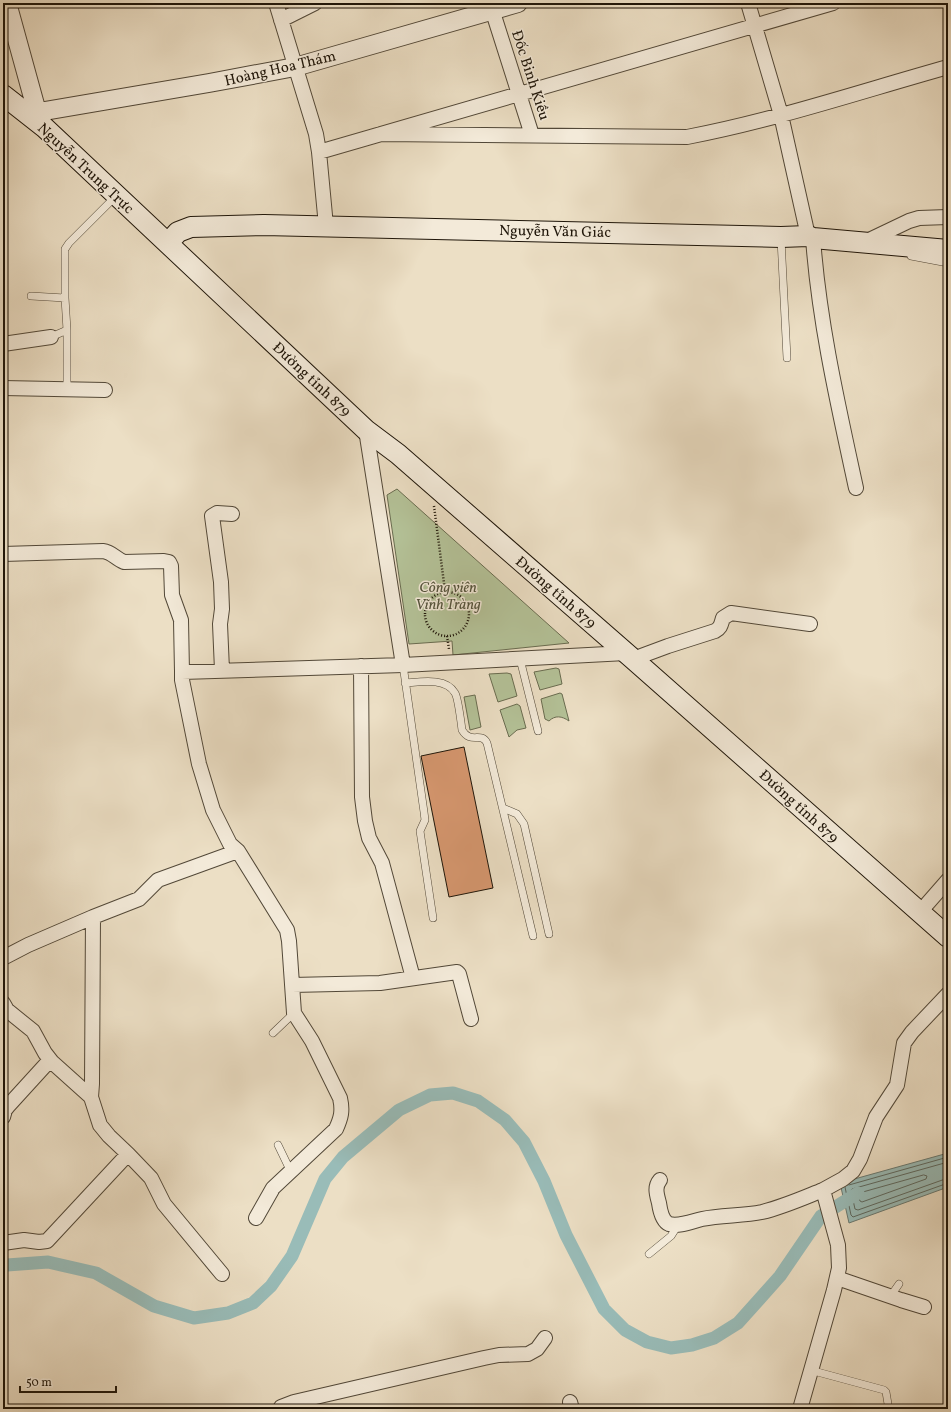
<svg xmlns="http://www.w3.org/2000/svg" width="951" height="1412" viewBox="0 0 951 1412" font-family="Vollkorn,serif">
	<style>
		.green { fill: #b4c298; stroke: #696c50 }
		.water { fill: #99bcb8; stroke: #687972 }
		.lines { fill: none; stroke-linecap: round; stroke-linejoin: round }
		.shore { stroke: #5c6860; stroke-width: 1 }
		.canal { stroke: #99bcb8; stroke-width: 13 }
		.building { fill: #d6976f; stroke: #1e1509 }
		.service-casing { stroke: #524838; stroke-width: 8 }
		.minor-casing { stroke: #524838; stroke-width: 16 }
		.tertiary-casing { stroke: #524838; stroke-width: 20 }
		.secondary-casing { stroke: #1e1509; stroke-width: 22 }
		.path { stroke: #1e1509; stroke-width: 2.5; stroke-dasharray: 1 2; stroke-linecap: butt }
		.service { stroke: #f3ead9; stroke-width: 7 }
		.minor { stroke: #f3ead9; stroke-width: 14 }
		.tertiary { stroke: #f3ead9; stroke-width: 18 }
		.secondary { stroke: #f3ead9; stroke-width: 20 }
		.labels { text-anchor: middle; stroke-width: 3; stroke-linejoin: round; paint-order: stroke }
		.street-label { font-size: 15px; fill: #1e1509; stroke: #f3ead9 }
		.park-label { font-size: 15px; font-style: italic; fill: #52523b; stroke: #f3ead9 }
	</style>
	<rect width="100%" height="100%" fill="#ecdfc5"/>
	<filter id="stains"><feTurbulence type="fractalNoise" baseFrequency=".005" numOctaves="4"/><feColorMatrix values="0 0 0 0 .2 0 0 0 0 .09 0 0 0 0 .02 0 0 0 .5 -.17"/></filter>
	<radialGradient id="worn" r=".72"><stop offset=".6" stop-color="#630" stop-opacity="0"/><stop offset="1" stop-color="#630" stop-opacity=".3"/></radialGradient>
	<path class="green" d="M 397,489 L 569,643 L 453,655 L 452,641 L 409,644 L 387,495 Z
		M 556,668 L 559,669 L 562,684 L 540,690 L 534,672 Z
		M 507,673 L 511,674 L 517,696 L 498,702 L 489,674 Z
		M 560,693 L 562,694 L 569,721 C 562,716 555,715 549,721 L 545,719 L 541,699 Z
		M 475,695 L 481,727 L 470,730 L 464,697 Z
		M 517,704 L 520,706 L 526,728 L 517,730 L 509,737 L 500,710 Z"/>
	<path class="water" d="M 948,1153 L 948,1187 L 849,1223 L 840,1183 Z"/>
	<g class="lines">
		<path class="shore" d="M 948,1162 L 852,1189 L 851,1191 L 855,1209 L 858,1210 L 948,1178
			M 924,1175 L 927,1176 L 926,1179 L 862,1202 L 860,1201 L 858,1195 L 860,1193 Z
			M 849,1185 L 948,1157
			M 845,1187 L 851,1215 L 853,1217 L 948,1183"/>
		<path class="canal" d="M 3,1266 L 7,1265 L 48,1262 L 96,1273 L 154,1306 L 194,1318 L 228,1313 L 253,1303 L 271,1286 L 292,1256 L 325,1179 L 343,1157 L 399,1110 L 430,1095 L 453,1093 L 478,1101 L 505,1120 L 524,1142 L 544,1181 L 566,1235 L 604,1309 L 625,1330 L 647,1342 L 671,1348 L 692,1345 L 714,1338 L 738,1323 L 780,1276 L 821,1216 L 858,1193"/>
	</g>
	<path class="building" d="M 464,747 L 493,888 L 449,897 L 421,756 Z"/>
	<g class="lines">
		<defs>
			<path id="service" d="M 781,239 L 787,358
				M 911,256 L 948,263
				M 31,296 L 65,298
				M 67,330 L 67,389
				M 51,337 L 67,330 L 65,298 L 65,249 L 69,243 L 115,197
				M 520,659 L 538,731
				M 403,665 L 424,812 L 425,820 L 420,831 L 433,918
				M 405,683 C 420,682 446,677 455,693 C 458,698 461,722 462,730 C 471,745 481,731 487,743 L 533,936
				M 503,808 L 517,814 L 524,824 L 549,934
				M 273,1033 L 294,1013
				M 278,1145 L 291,1172
				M 649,1254 L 671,1236 L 678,1225
				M 890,1297 L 899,1284
				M 810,1370 L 884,1390 L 886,1392 L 888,1404"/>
			<path id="minor" d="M 276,3 L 316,134 L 319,152 L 326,226
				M 490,3 L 532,135
				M 748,3 L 781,115 L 808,236
				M 281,20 L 315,3
				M 381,134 L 687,137 C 776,120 862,91 948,67
				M 319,152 L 833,3
				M 813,238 C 819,322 838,405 856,488
				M 865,242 L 909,221 L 919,218 L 948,217
				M 3,344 L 51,337
				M 3,388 L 105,390
				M 366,430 L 403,665 L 626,653
				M 3,554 L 103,551 C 112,552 116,559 124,562 L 164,561 L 169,562 L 171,566 L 172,595 L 181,620 L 182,672
				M 633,659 L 668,646 L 715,631 C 721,628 721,624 723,618 L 731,613 L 810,624
				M 361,666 L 362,797 L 365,821 L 369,838 L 382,863 L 413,978
				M 222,670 L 220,624 L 222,609 L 221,582 L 212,516 L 217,513 L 232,514
				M 920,912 L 948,880
				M 3,958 L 28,945 L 93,917
				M 292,985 L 380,983 L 457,972 L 459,974 L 471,1019
				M 3,1003 L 7,1010 L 33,1031 L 45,1053 L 52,1062 L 91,1097 L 100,1125 L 109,1136 L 128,1154 L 151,1178 L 164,1204 L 222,1274
				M 91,1097 L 92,1084 L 93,917 L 139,899 L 158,880 L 238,851
				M 3,1117 L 5,1110 L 9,1105 L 50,1060
				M 660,1180 C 654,1187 657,1195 659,1203 C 660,1210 662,1221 669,1224 C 679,1227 693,1221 702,1219 C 722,1215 743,1216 762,1212 C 783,1207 803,1198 823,1190 L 838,1245 L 839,1268 L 834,1290 L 800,1409
				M 823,1190 L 843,1179 L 853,1171 L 860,1159 L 876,1117 L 897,1085 L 904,1043 L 912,1032 L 948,994
				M 256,1218 L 273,1188 L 336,1129 C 341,1118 343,1111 340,1098 L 312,1041 L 294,1013 L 289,941 L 287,930 L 238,851 L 230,844 L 213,810 L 199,764 L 182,680 L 182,672 L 403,665
				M 3,1243 L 24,1240 L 39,1242 L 47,1241 L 128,1154
				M 837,1278 L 901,1300 L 924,1307
				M 570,1402 L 572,1409
				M 280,1409 L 281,1407 L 294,1402 L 484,1358 L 499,1355 L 528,1354 L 537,1349 L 545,1338"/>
			<path id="tertiary" d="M 7,3 L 37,112
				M 27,114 L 209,83 L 295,67 L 518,3"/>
			<path id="secondary" d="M 3,95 L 44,127 L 366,430 L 398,454 L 633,659 L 948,937
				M 168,243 L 178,232 L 191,227 L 264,225 L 781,237 L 808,236 L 813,238 L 948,250"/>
		</defs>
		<use href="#service" class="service-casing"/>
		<use href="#minor" class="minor-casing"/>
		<use href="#tertiary" class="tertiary-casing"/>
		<use href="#secondary" class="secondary-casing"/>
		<path class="path" d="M 434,506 L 445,591
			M425 614a22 22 0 1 1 44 0a22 22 0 1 1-44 0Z
			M 447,636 L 449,649"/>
		<use href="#service" class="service"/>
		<use href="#minor" class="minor"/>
		<use href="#tertiary" class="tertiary"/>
		<use href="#secondary" class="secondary"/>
	</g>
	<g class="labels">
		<g class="street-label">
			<text transform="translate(280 68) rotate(-13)" y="5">Hoàng Hoa Thám</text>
			<text transform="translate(531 75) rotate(72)" y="5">Đốc Binh Kiều</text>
			<text transform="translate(86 168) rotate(43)" y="5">Nguyễn Trung Trực</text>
			<text transform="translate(555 231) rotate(1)" y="5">Nguyễn Văn Giác</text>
			<text transform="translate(312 379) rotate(43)" y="5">Đường tỉnh 879</text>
			<text transform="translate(556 592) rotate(41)" y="5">Đường tỉnh 879</text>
			<text transform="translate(799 806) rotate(42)" y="5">Đường tỉnh 879</text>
		</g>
		<g class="park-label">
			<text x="448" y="592">Công viên<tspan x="448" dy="17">Vĩnh Tràng</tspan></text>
		</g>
	</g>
	<rect width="951" height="1412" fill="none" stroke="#ecdfc5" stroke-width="16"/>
	<rect x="4" y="4" width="943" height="1404" fill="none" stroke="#1e1509" stroke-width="2"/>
	<rect x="8" y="8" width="935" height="1396" fill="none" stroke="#1e1509"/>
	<path d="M20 1386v6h96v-6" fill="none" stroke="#1e1509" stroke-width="2"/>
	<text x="26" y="1386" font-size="12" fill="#1e1509" stroke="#f3ead9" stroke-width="3" paint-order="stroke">50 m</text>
	<rect width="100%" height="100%" filter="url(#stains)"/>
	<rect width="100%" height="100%" fill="url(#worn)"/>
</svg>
